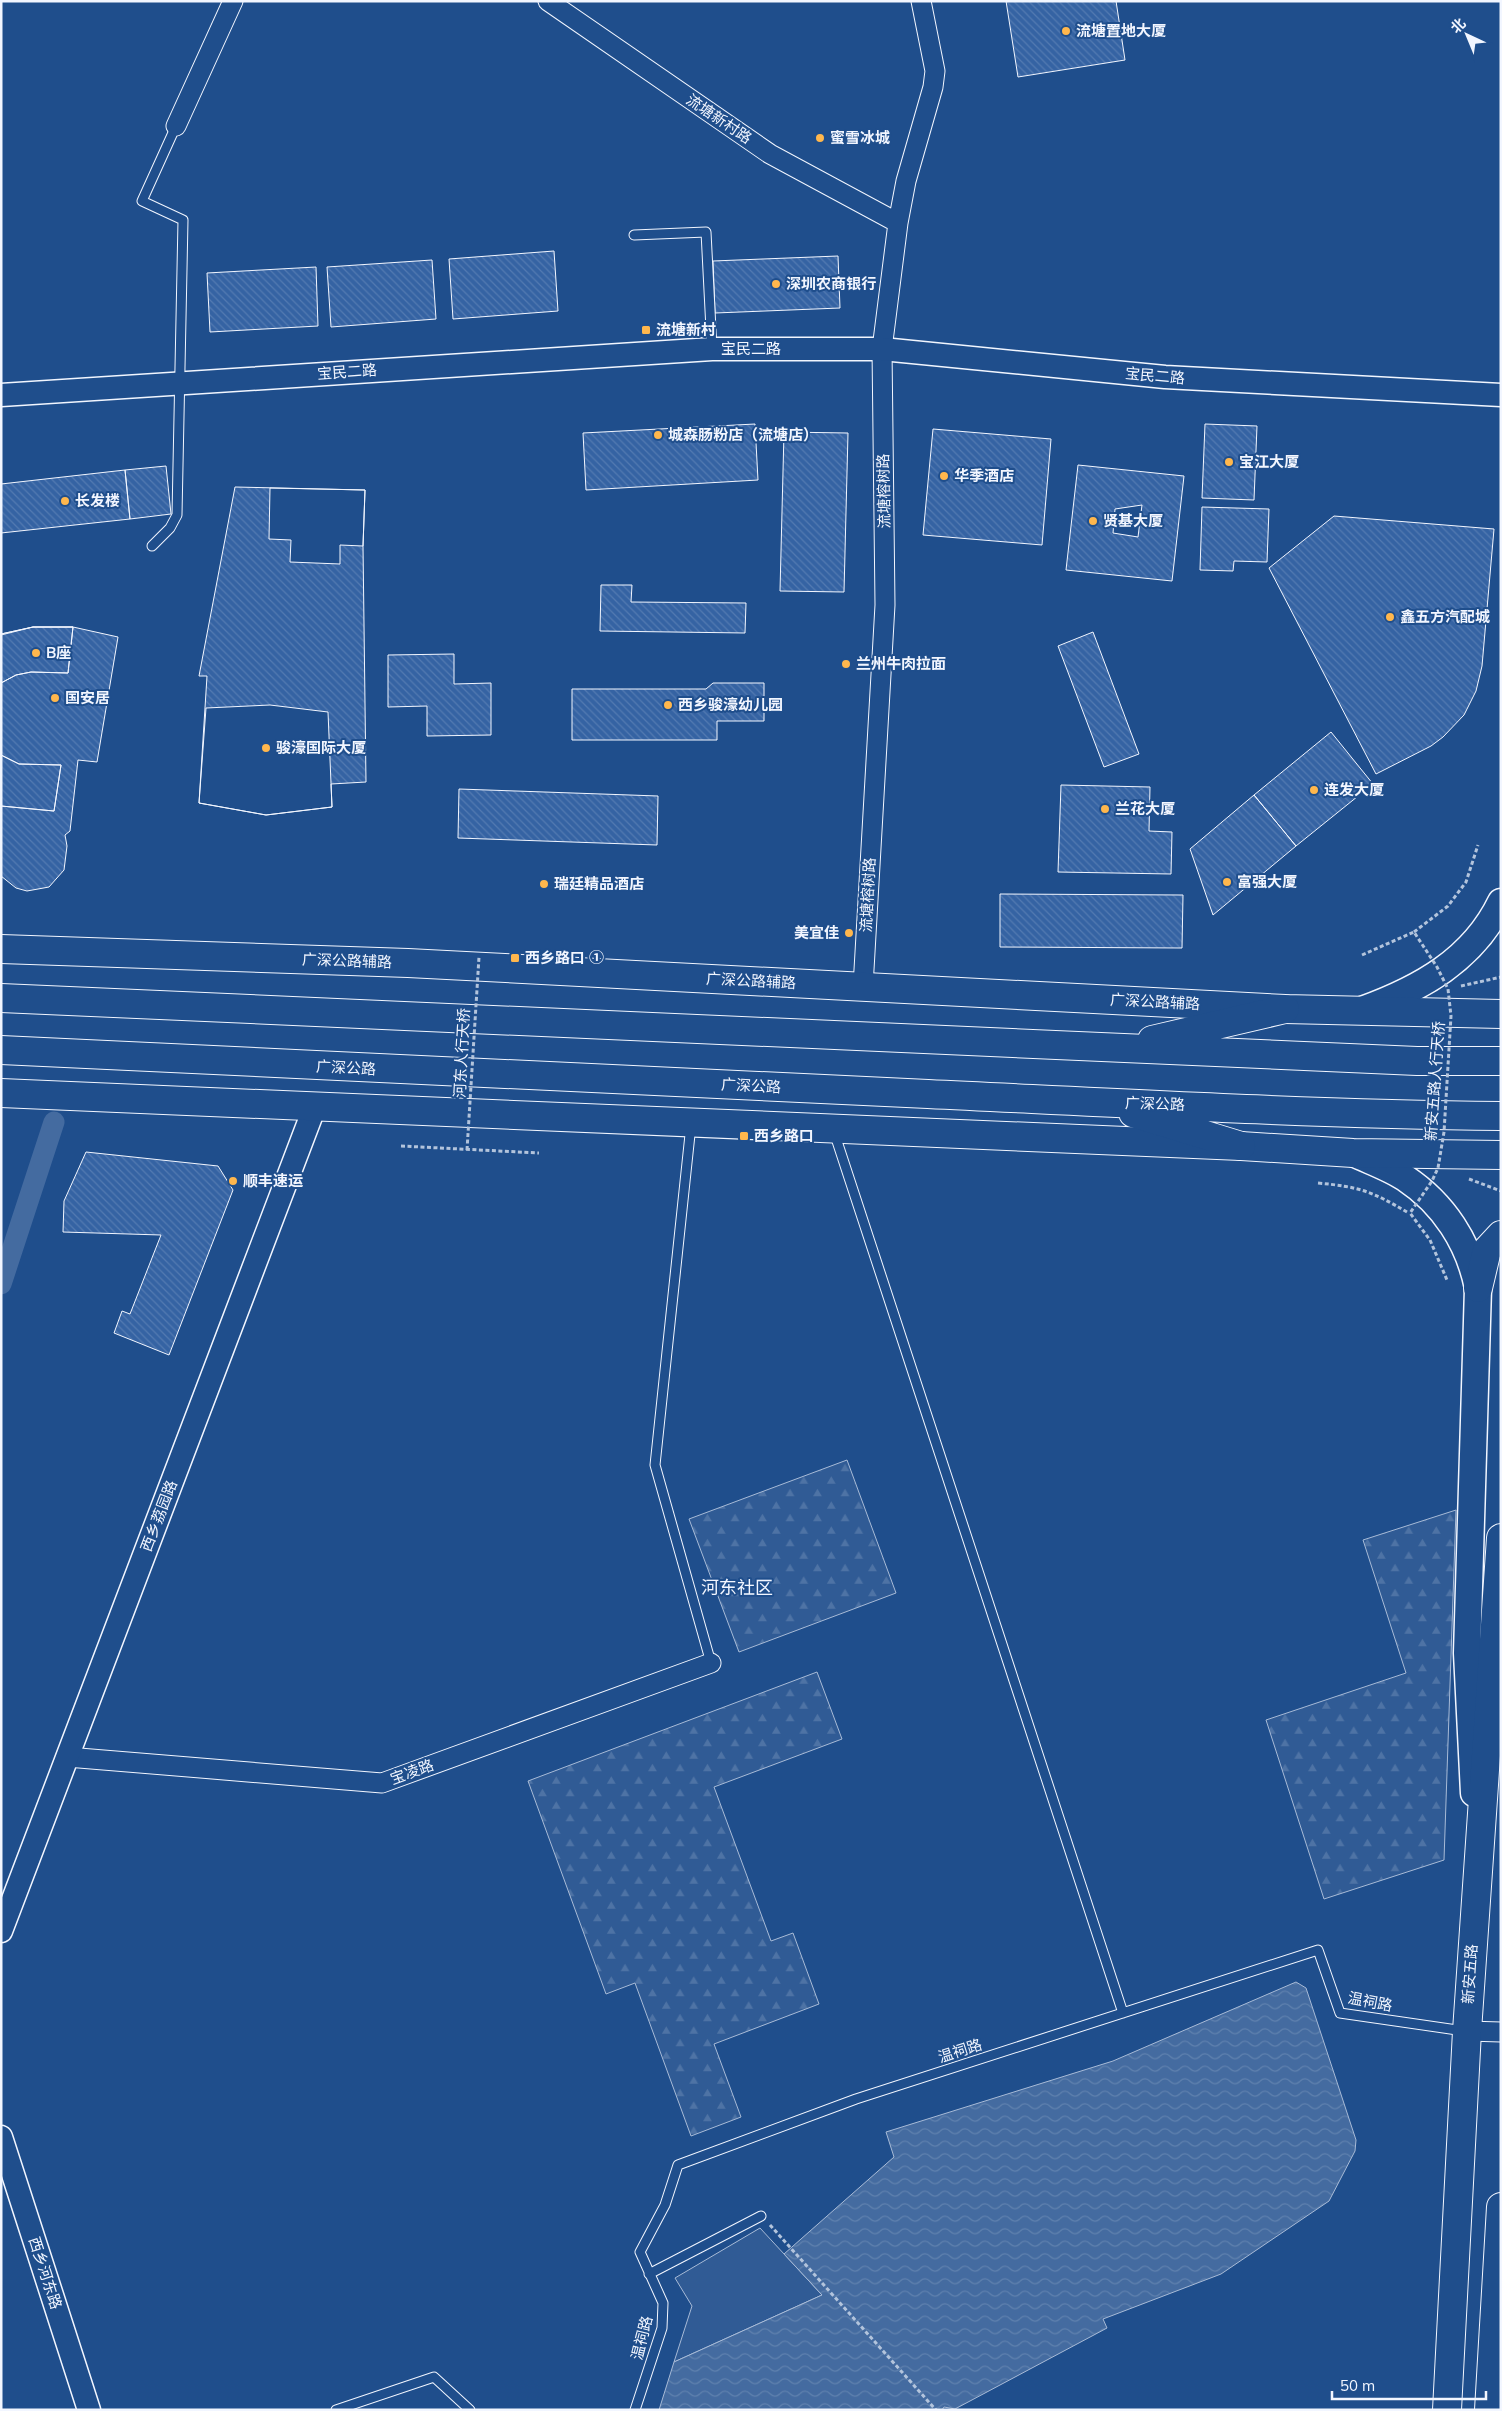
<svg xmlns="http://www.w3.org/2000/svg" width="1502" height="2411" viewBox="0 0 1502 2411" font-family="Mulish,'Noto Sans SC',sans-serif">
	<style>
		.forest { fill: url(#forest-firs); stroke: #a8bbd7 }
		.built { fill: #305b95; stroke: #a8bbd7 }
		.water { fill: url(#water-waves); stroke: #a8bbd7 }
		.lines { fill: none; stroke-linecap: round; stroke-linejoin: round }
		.canal { stroke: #446ba0; stroke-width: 21 }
		.building { fill: url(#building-back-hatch); stroke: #f2f6ff; fill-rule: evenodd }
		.service-casing { stroke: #f2f6ff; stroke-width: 11 }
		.minor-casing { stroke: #f2f6ff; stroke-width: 21 }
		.tertiary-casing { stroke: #f2f6ff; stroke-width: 25 }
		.secondary-casing { stroke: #f2f6ff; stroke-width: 29 }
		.primary-casing { stroke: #f2f6ff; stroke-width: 30 }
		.trunk-casing { stroke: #f2f6ff; stroke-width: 30 }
		.path { stroke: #b3c4dc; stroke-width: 3; stroke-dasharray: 4 2.5; stroke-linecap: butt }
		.service { stroke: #1f4e8c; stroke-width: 9 }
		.minor { stroke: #1f4e8c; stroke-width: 19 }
		.tertiary { stroke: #1f4e8c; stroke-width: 22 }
		.secondary { stroke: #1f4e8c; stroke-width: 26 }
		.primary { stroke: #1f4e8c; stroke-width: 28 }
		.trunk { stroke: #1f4e8c; stroke-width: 28 }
		.path-bridge { stroke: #b3c4dc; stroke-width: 3; stroke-dasharray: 4 2.5; stroke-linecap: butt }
		.poi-dot { fill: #ffb74d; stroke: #1f4e8c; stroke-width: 2 }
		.labels { text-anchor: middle; stroke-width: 4; stroke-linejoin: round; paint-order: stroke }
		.poi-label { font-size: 15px; font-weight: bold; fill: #f2f6ff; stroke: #1f4e8c; text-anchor: start }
		.street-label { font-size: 15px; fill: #f2f6ff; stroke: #1f4e8c }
		.quarter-label { font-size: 18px; fill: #f2f6ff; stroke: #1f4e8c }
	</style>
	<defs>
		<pattern id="forest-firs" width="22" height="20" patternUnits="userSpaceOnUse" patternTransform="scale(1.25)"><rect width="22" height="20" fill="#305b95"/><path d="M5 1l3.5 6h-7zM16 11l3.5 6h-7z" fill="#4e73a5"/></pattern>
		<pattern id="water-waves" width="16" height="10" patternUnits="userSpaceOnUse" patternTransform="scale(1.25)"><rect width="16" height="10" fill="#446ba0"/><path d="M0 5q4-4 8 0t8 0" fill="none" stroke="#5f81ae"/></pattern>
		<pattern id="building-back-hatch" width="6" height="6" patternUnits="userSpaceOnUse" patternTransform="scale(1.25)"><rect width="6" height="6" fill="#3563a3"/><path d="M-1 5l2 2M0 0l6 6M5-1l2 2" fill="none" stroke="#537ab1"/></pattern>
	</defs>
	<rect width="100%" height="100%" fill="#1f4e8c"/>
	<path class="forest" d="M 847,1460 L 896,1593 L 739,1652 L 689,1519 Z
		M 1456,1510 L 1444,1860 L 1324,1899 L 1266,1720 L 1406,1673 L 1363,1540 Z
		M 817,1672 L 842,1739 L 714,1787 L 771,1941 L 793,1933 L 819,2004 L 714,2044 L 741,2117 L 691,2136 L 635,1983 L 606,1994 L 528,1781 Z"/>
	<path class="built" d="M 760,2228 L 822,2295 L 674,2362 L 692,2306 L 675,2278 Z"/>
	<path class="water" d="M 1296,1982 L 1306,1988 L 1356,2140 L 1355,2151 L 1329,2201 L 1221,2274 L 1103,2319 L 1107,2328 L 955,2409 L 944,2407 L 942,2410 L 659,2410 L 674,2362 L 822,2295 L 784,2254 L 894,2157 L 886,2132 L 1113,2061 Z"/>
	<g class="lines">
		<path class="canal" d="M 1,1284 L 54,1122"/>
	</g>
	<path class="building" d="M 1006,1 L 1116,1 L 1125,60 L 1018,77 Z
		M 554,251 L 558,311 L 453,319 L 449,259 Z
		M 838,256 L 840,308 L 715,313 L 713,261 Z
		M 432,260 L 436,319 L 331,327 L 327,267 Z
		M 316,267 L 318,326 L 210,332 L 207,273 Z
		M 755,424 L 758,480 L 586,490 L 583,433 Z
		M 1205,424 L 1257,426 L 1254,500 L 1202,498 Z
		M 933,429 L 1051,439 L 1042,545 L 923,535 Z
		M 784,432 L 848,433 L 844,592 L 780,591 Z
		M 1078,465 L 1184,476 L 1172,581 L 1066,570 ZM 1142,505 L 1138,537 L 1113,533 L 1115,509 Z
		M 166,466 L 171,514 L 130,519 L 125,470 Z
		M 125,470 L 130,519 L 1,533 L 1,484 Z
		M 235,487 L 365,490 L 363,546 L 366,782 L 331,784 L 332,807 L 266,815 L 199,803 L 207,676 L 199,676 Z
		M 270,488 L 365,490 L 363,546 L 340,545 L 340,564 L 290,562 L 291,540 L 269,539 Z
		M 1202,507 L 1269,509 L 1267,562 L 1234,561 L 1233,571 L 1200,570 Z
		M 1334,516 L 1494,529 L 1482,666 L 1476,691 L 1464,715 L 1443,737 L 1431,746 L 1376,774 L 1269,568 Z
		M 601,585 L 632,585 L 631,602 L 746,603 L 745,633 L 600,631 Z
		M 33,627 L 73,627 L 68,673 L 31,672 L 16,675 L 1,683 L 1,634 Z
		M 33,627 L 73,627 L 68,673 L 31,672 L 16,675 L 1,683 L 1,635 Z
		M 33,627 L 73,627 L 118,637 L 97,762 L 78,760 L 70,831 L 65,835 L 67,846 L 64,870 L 49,887 L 27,891 L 16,888 L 1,876 L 1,634 Z
		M 1093,632 L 1139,754 L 1104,767 L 1058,646 Z
		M 454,654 L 454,684 L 491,683 L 491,735 L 427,736 L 427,706 L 388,707 L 388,655 Z
		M 713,683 L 764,683 L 764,721 L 717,721 L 717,740 L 572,740 L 572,689 L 706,689 Z
		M 270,705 L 328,712 L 332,807 L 266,815 L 199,803 L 206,708 Z
		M 1331,732 L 1373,784 L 1296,846 L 1254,795 Z
		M 1,755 L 19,764 L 61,765 L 54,811 L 1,806 Z
		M 1,755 L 19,764 L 61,765 L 54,811 L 1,806 Z
		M 1061,785 L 1150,787 L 1149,831 L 1172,832 L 1171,874 L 1058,872 Z
		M 459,789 L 658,796 L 657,845 L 458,838 Z
		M 1254,795 L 1296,846 L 1213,915 L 1190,849 Z
		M 1000,894 L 1183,895 L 1182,948 L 1000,947 Z
		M 86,1152 L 218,1166 L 233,1190 L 169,1355 L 114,1333 L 122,1311 L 130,1314 L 161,1235 L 63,1232 L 64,1201 Z"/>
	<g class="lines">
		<defs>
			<path id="service" d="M 634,235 L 706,232 L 712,349
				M 152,546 L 170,528 L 177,515 L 183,220 L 142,201 L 176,126
				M 691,1125 L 655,1465 L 711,1663
				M 834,1132 L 1123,2013
				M 649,2274 L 761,2216
				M 336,2410 L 434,2377 L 470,2410
				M 635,2410 L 662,2328 L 663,2303 L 640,2252 L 665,2205 L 678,2165 L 856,2099 L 1318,1950 L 1340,2013 L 1464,2031"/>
			<path id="minor" d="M 548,1 L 770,154 L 898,223
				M 176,126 L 233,1
				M 863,987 L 885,605 L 882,349 L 898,223 L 906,181 L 933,87 L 935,71 L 921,1
				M 67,1757 L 382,1783 L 711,1663
				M 1467,2031 L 1501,2032"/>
			<path id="tertiary" d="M 1,395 L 712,349 L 882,349 L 1165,377 L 1501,395
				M 1,1931 L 315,1106
				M 1,2137 L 89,2410"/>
			<path id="secondary" d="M 1362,1010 C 1420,989 1473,960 1501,902
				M 1353,1153 C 1370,1161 1390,1168 1405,1178 C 1444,1204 1469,1243 1478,1288 L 1467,1653 L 1474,1793"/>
			<path id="primary" d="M 1,949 L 408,963 L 1285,1009 L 1501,1014
				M 1,1093 L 1241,1146 L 1353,1153 L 1501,1155
				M 1478,1288 L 1487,1250 L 1501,1235
				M 1447,2410 L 1467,2031 L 1501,1538
				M 1489,2410 L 1501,2207"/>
			<path id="trunk" d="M 1,998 L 1417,1061 L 1501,1061
				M 1152,1040 L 1285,1009
				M 1,1050 C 310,1066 619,1080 928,1094 C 1119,1103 1310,1114 1501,1116
				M 1133,1113 L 1241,1146"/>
		</defs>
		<use href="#service" class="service-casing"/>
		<use href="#minor" class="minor-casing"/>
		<use href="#tertiary" class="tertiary-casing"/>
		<use href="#secondary" class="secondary-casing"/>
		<use href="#primary" class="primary-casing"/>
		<use href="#trunk" class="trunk-casing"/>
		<path class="path" d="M 1414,932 L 1448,906 L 1466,882 L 1478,845
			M 1461,986 L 1501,977
			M 401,1146 L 539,1153
			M 1469,1179 L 1501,1191
			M 1318,1183 C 1360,1187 1371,1191 1407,1212
			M 770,2225 L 936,2410"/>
		<use href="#service" class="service"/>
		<use href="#minor" class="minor"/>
		<use href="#tertiary" class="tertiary"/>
		<use href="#secondary" class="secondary"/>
		<use href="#primary" class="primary"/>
		<use href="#trunk" class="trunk"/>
		<path class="path-bridge" d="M 1362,955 L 1414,932 L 1437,967 L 1448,989 L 1451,1016 L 1444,1132 L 1438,1168 L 1432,1181 L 1410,1213 L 1430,1240 L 1447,1280
			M 467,1150 L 479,957"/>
	</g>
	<g class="poi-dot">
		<circle cx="1066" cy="31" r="5"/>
		<circle cx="820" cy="138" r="5"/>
		<circle cx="776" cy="284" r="5"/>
		<rect x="641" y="325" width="10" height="10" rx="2.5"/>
		<circle cx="658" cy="435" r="5"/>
		<circle cx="1229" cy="462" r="5"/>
		<circle cx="944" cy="476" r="5"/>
		<circle cx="65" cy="501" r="5"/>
		<circle cx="1093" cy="521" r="5"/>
		<circle cx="1390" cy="617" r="5"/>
		<circle cx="36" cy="653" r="5"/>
		<circle cx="846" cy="664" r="5"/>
		<circle cx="55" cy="698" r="5"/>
		<circle cx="668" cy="705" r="5"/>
		<circle cx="266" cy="748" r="5"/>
		<circle cx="1314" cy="790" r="5"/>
		<circle cx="1105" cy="809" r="5"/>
		<circle cx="1227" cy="882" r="5"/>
		<circle cx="544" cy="884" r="5"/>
		<circle cx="849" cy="933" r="5"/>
		<rect x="510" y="953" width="10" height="10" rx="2.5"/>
		<rect x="739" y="1131" width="10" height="10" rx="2.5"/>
		<circle cx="233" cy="1181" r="5"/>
	</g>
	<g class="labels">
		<g class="poi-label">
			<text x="1076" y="36">流塘置地大厦</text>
			<text x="830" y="143">蜜雪冰城</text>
			<text x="786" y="289">深圳农商银行</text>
			<text x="656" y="335">流塘新村</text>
			<text x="668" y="440">城森肠粉店（流塘店）</text>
			<text x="1239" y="467">宝江大厦</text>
			<text x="954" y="481">华季酒店</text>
			<text x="75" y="506">长发楼</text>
			<text x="1103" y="526">贤基大厦</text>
			<text x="1400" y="622">鑫五方汽配城</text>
			<text x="46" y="658">B座</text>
			<text x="856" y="669">兰州牛肉拉面</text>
			<text x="65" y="703">国安居</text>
			<text x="678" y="710">西乡骏濠幼儿园</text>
			<text x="276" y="753">骏濠国际大厦</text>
			<text x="1324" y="795">连发大厦</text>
			<text x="1115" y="814">兰花大厦</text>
			<text x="1237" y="887">富强大厦</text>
			<text x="554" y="889">瑞廷精品酒店</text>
			<text x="839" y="938" text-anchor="end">美宜佳</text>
			<text x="525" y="963">西乡路口 ①</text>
			<text x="754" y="1141">西乡路口</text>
			<text x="243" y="1186">顺丰速运</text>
		</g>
		<g class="street-label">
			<text transform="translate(719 119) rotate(34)" y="5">流塘新村路</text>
			<text x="751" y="354">宝民二路</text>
			<text transform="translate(347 372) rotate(-4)" y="5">宝民二路</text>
			<text transform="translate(1155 376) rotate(5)" y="5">宝民二路</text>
			<text transform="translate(884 491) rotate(-91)" y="5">流塘榕树路</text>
			<text transform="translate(868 895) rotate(-87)" y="5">流塘榕树路</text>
			<text transform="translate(347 961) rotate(2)" y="5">广深公路辅路</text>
			<text transform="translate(751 981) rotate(3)" y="5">广深公路辅路</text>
			<text transform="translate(1155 1002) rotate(3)" y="5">广深公路辅路</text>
			<text transform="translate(462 1053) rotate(-87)" y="5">河东人行天桥</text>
			<text transform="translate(346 1068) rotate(3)" y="5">广深公路</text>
			<text transform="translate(1435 1081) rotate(-86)" y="5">新安五路人行天桥</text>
			<text transform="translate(751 1086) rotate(3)" y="5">广深公路</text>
			<text transform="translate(1155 1104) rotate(2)" y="5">广深公路</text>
			<text transform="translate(159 1516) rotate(-69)" y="5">西乡荔园路</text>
			<text transform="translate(412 1772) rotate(-20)" y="5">宝凌路</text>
			<text transform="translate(1470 1974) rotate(-86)" y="5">新安五路</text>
			<text transform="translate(1370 2002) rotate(11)" y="5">温祠路</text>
			<text transform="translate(960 2051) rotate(-18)" y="5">温祠路</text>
			<text transform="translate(45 2273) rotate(72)" y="5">西乡河东路</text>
			<text transform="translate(642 2338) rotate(-76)" y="5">温祠路</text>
		</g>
		<g class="quarter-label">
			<text x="737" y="1594">河东社区</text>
		</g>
	</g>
	<rect width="1502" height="2411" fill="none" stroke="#f2f6ff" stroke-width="5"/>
	<g transform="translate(1467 35) rotate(316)" stroke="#1f4e8c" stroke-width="4" paint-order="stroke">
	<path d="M0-4L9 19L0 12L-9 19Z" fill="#f2f6ff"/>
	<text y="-8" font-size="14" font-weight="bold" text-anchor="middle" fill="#f2f6ff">北</text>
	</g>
	<path d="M1332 2391v8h154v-8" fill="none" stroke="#f2f6ff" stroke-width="2.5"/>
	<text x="1340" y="2391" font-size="15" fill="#f2f6ff" stroke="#1f4e8c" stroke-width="4" paint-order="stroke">50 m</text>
</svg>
